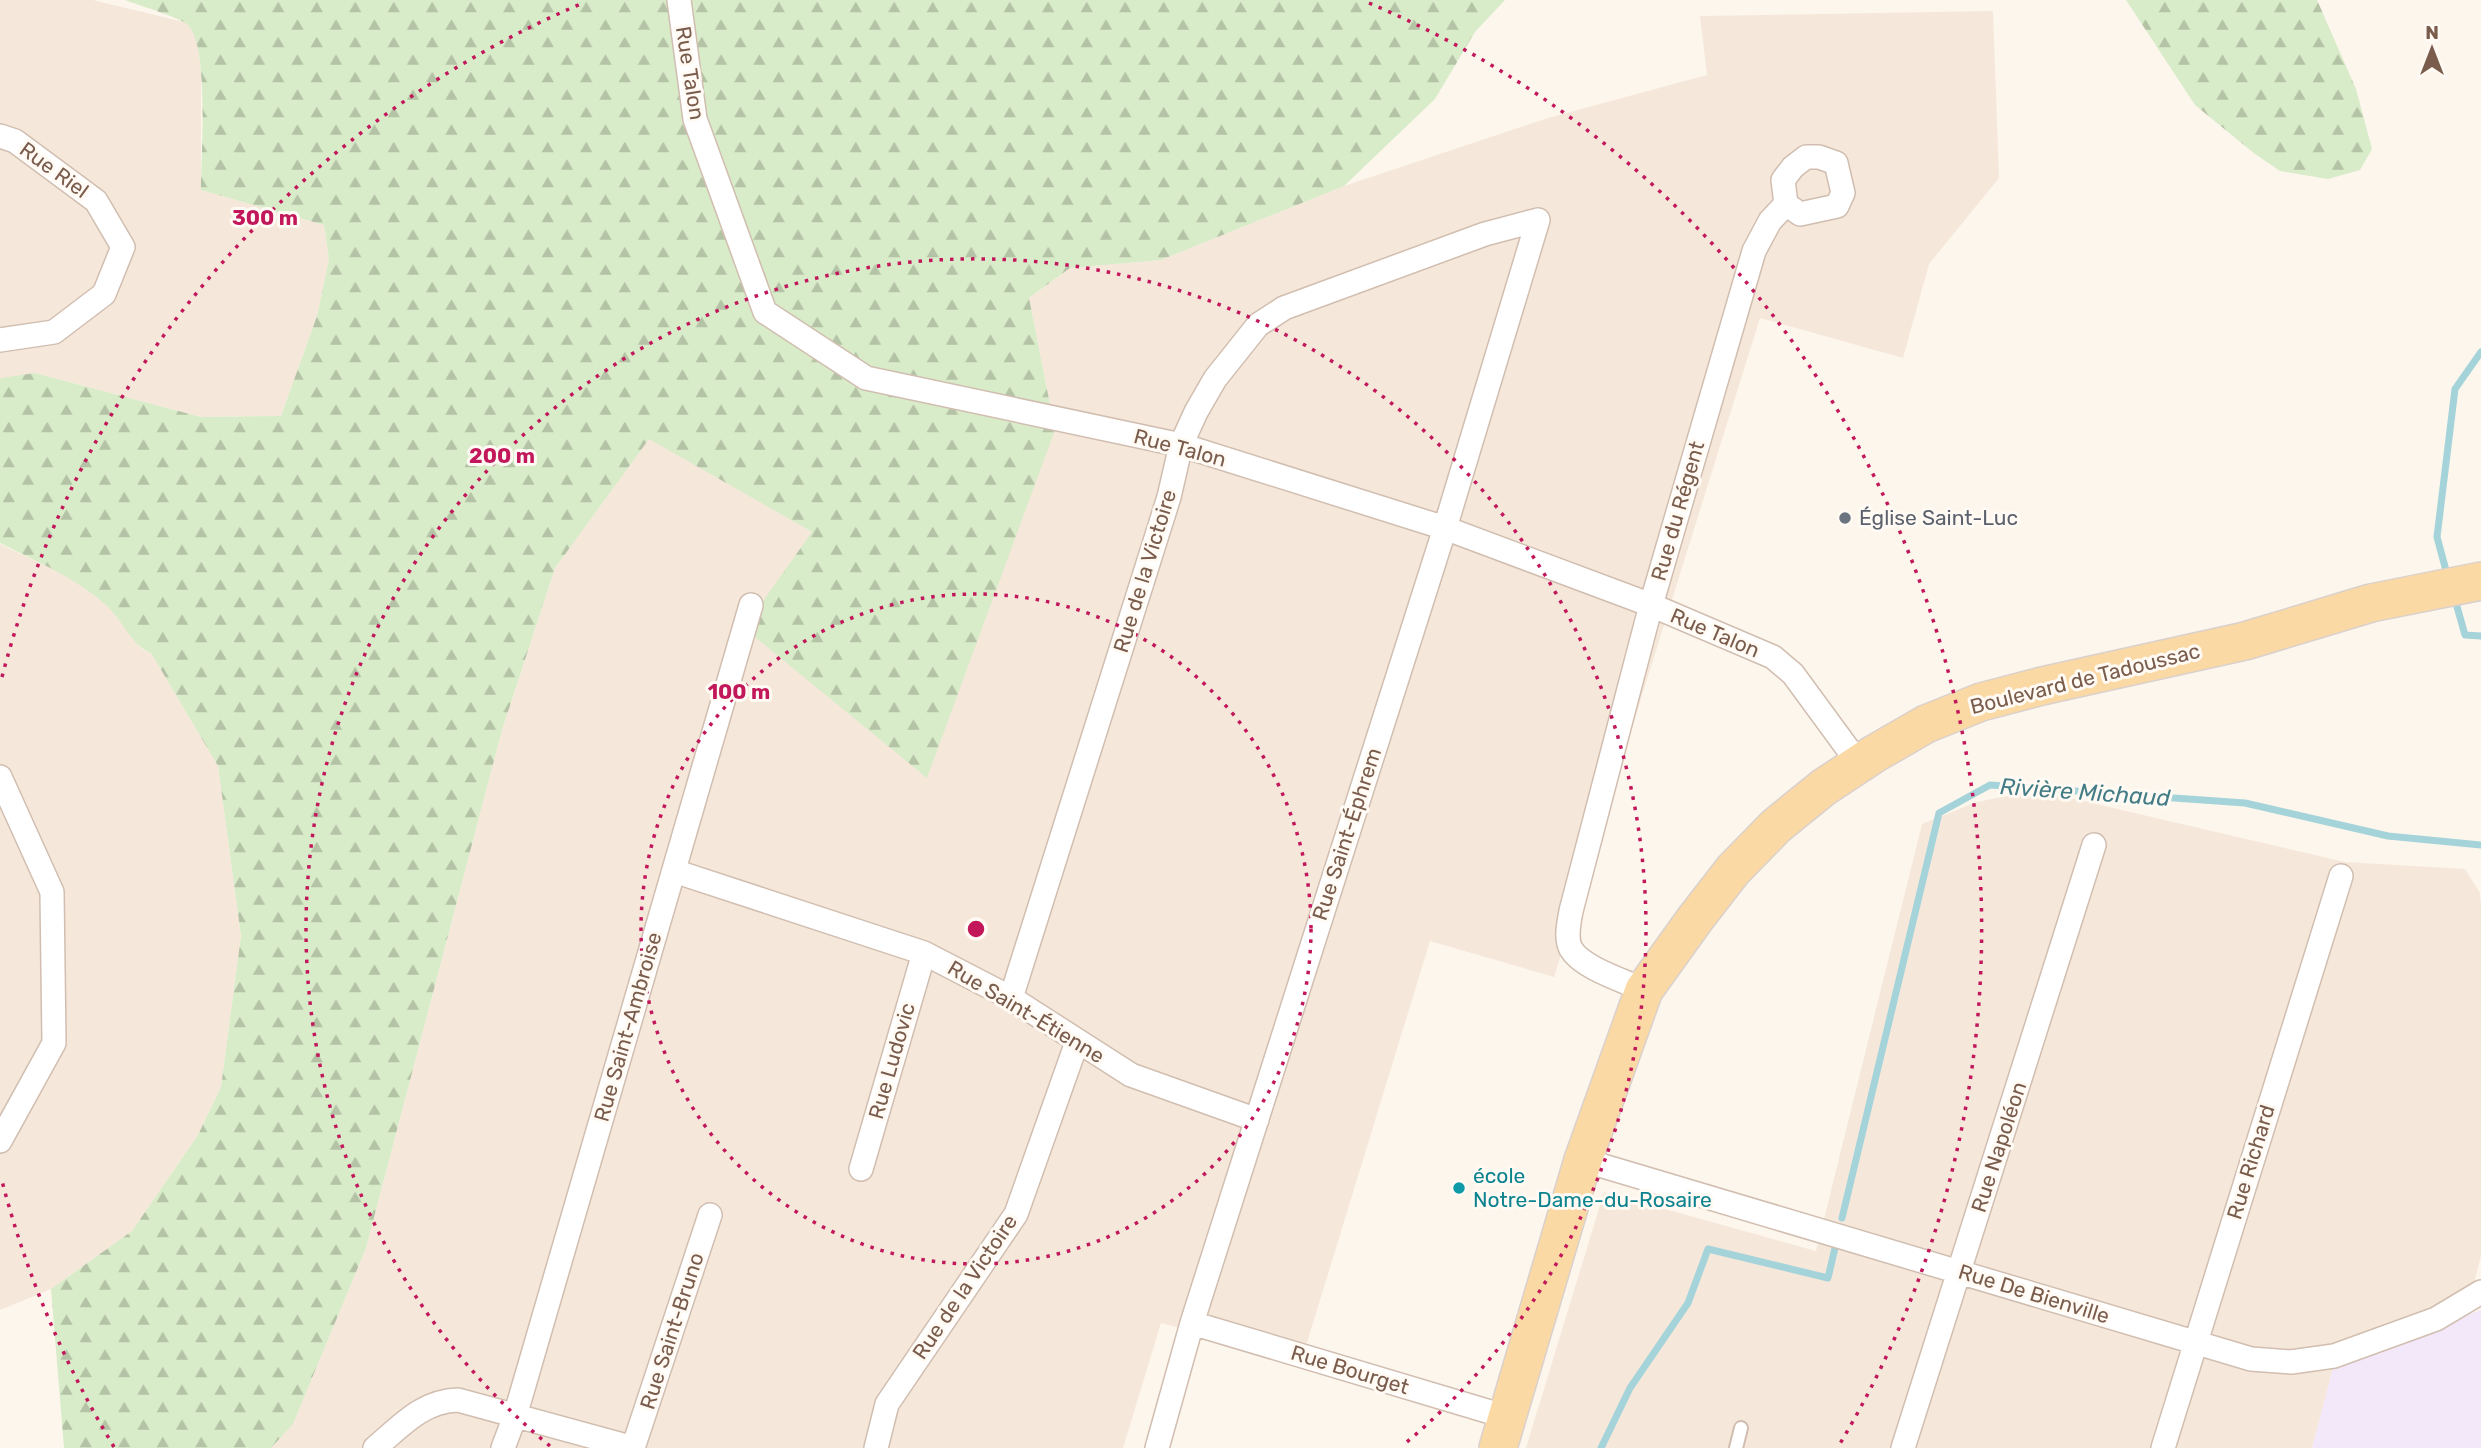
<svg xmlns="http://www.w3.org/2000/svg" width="2481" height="1448" viewBox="0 0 2481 1448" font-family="Rubik,sans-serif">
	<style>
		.residential { fill: #f5e8da }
		.education { fill: #f3e8fa }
		.forest { fill: url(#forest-firs) }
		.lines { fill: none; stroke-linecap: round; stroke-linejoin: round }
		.stream { stroke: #a5d3da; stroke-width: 7 }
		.lane-casing { stroke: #d1beb0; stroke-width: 16 }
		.street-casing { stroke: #d1beb0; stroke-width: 26 }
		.primary-casing { stroke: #dad1cd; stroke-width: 40 }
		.lane { stroke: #fff; stroke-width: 12 }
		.street { stroke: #fff; stroke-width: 23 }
		.primary { stroke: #fbd9a5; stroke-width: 37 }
		.ring { fill: none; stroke: #c2185b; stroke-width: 3.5; stroke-dasharray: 3.5 7 }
		.worship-dot { fill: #6b7280; stroke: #fffaf3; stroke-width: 2.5 }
		.culture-dot { fill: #0f9aa8; stroke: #fffaf3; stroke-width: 2.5 }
		.labels { text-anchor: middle; stroke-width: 6; stroke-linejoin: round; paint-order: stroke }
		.street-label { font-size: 21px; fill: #7a5c4d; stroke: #fffaf3 }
		.worship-label { font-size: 21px; fill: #5b616d; stroke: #fffaf3; text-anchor: start }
		.culture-label { font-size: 21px; fill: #0d838f; stroke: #fffaf3; text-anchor: start }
		.water-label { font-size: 23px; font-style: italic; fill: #437c86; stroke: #fffaf3 }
		.centre { fill: #c2185b; stroke: #fffaf3; stroke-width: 3.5 }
		.ring-label { font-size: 21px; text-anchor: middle; font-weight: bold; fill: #c2185b; stroke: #fffaf3; stroke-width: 6; stroke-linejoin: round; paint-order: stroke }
	</style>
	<defs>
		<pattern id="forest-firs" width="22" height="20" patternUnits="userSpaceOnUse" patternTransform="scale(1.75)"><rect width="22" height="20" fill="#d8ecc9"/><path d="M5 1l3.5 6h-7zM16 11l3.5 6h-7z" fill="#b4c2a5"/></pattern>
	</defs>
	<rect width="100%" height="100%" fill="#fdf6ec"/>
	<path class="residential" d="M 0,0 L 93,0 L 188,23 L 197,38 L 201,72 L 201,190 L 324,225 L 329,259 L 317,316 L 281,416 L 201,417 L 35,373 L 0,380 Z
		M 1993,11 L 1999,178 L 1929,264 L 1903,358 L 1760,318 L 1554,977 L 1430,941 L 1302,1359 L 1161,1323 L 1123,1448 L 271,1448 L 293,1424 L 366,1248 L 502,730 L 555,568 L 649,438 L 812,532 L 1055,430 L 1029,298 L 1070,268 L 1161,260 L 1344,186 L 1548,118 L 1707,75 L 1700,16 Z
		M 0,544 L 70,577 L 109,607 L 142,649 L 151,653 L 218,766 L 241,936 L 221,1087 L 198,1135 L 132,1231 L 51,1289 L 0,1310 Z
		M 2036,790 L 2345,862 L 2465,869 L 2480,893 L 2481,904 L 2481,1256 L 2468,1306 L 2335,1361 L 2312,1448 L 1526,1448 L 1604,1192 L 1816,1251 L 1922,824 L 1977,802 Z"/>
	<path class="education" d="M 2481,1310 L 2481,1448 L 2312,1448 L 2335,1361 Z"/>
	<path class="forest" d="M 125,0 L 1505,0 L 1475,32 L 1435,99 L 1344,186 L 1161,260 L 1070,268 L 1029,298 L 1055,430 L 927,778 L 744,628 L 812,532 L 649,439 L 555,568 L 502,730 L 366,1248 L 293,1424 L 271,1448 L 64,1448 L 51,1289 L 132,1231 L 198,1135 L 221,1087 L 241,936 L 218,766 L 151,653 C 131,645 123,621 107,606 C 76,578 38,562 0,543 L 0,380 L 1,378 L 35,373 L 201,417 L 281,416 L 317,316 L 329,259 L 324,225 L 201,190 C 201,157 209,49 189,26 C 183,18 137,5 125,0 Z
		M 2126,0 L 2317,0 L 2356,89 L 2372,149 L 2360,170 L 2328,179 L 2280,171 L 2255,154 L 2195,105 Z"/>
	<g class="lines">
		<path class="stream" d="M 2448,578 L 2437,537 L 2455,389 L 2481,352
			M 2454,596 L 2465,635 L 2481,636
			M 1842,1218 L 1939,813 L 1990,785 L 2245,803 L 2388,836 L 2481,845
			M 1601,1448 L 1630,1388 L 1688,1303 L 1708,1249 L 1828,1278 L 1835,1248"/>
		<defs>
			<path id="lane" d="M 1736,1448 L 1741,1428"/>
			<path id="street" d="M 679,0 L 695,119 L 765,312 L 866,378 L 1181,445 L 1445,528 L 1651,605 L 1773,657 L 1793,674 L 1859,764
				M 0,136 L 15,141 L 96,201 L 123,247 L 104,294 L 54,332 L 0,340
				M 1806,157 L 1819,157 L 1836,163 L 1843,193 L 1837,206 L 1800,214 L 1786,204 L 1783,180 L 1793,167 Z
				M 0,777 L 52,892 L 54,1043 L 0,1141
				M 674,871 L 924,953 L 1011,998 L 1131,1075 L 1257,1120
				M 1644,990 C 1625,981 1582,968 1571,949 C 1565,938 1569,923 1571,911 L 1651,605 L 1754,251 L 1770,221 L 1786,204
				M 1011,998 L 1169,497 L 1181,445 L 1196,412 L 1215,379 L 1258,325 L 1284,308 L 1485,234 L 1538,220
				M 1583,1160 L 2251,1359 L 2291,1362 L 2334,1356 L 2436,1319 L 2481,1292
				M 861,1169 L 924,953
				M 1192,1323 L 1507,1417
				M 375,1448 C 401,1426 422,1401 458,1400 L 634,1448
				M 503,1448 L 515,1416 L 751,605
				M 633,1448 L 710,1215
				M 876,1448 L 887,1404 L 1016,1214 L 1077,1042
				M 1157,1448 L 1192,1323 L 1445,528 L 1538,220
				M 1903,1448 L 2094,845
				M 2163,1448 L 2341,876"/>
			<path id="primary" d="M 1498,1448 L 1583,1160 L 1644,990 L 1695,919 L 1733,870 L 1776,826 L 1824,787 L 1874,754 L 1926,724 L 1981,702 L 2042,686 L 2245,641 L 2371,603 L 2481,581"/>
		</defs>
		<use href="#lane" class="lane-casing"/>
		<use href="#street" class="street-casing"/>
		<use href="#primary" class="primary-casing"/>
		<use href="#lane" class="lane"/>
		<use href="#street" class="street"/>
		<use href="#primary" class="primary"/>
	</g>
	<g class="ring">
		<circle cx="976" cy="929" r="335"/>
		<path d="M550 1446A670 670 0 1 1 1402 1446"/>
		<path d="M114 1447A1006 1006 0 0 1 2 1181M2 677A1006 1006 0 0 1 583 3M1369 3A1006 1006 0 0 1 1838 1447"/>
	</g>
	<circle class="worship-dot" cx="1845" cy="518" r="7"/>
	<circle class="culture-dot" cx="1459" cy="1188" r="7"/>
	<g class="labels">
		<g class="street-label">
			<text transform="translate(690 73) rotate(81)" y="7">Rue Talon</text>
			<text transform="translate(54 170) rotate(36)" y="7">Rue Riel</text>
			<text transform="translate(1180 448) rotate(15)" y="7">Rue Talon</text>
			<text transform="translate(1678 511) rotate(-74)" y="7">Rue du Régent</text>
			<text transform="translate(1145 571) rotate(-73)" y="7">Rue de la Victoire</text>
			<text transform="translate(1715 633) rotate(23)" y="7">Rue Talon</text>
			<text transform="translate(2085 679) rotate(-14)" y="7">Boulevard de Tadoussac</text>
			<text transform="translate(1347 834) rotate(-72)" y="7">Rue Saint-Éphrem</text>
			<text transform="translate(1026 1012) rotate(31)" y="7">Rue Saint-Étienne</text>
			<text transform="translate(628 1027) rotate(-74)" y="7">Rue Saint-Ambroise</text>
			<text transform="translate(892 1061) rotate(-74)" y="7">Rue Ludovic</text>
			<text transform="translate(1999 1147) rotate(-72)" y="7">Rue Napoléon</text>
			<text transform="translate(2251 1162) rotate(-73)" y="7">Rue Richard</text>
			<text transform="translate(965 1287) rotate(-56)" y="7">Rue de la Victoire</text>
			<text transform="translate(2034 1294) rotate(17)" y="7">Rue De Bienville</text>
			<text transform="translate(672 1331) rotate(-72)" y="7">Rue Saint-Bruno</text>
			<text transform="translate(1350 1370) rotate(17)" y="7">Rue Bourget</text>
		</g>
		<g class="worship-label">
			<text x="1859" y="525">Église Saint-Luc</text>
		</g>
		<g class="culture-label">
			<text x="1473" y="1183">école<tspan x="1473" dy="24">Notre-Dame-du-Rosaire</tspan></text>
		</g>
		<g class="water-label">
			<text transform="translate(2085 792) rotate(4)" y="8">Rivière Michaud</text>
		</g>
	</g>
	<circle cx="976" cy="929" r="10" class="centre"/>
	<g class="ring-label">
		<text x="265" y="225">300 m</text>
		<text x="502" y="463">200 m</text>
		<text x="739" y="699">100 m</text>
	</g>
	<g transform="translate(2432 49)" stroke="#fffaf3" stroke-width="5" paint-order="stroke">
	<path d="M0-5L12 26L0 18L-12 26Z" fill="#7a5c4d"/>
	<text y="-10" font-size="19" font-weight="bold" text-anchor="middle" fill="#7a5c4d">N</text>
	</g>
</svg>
